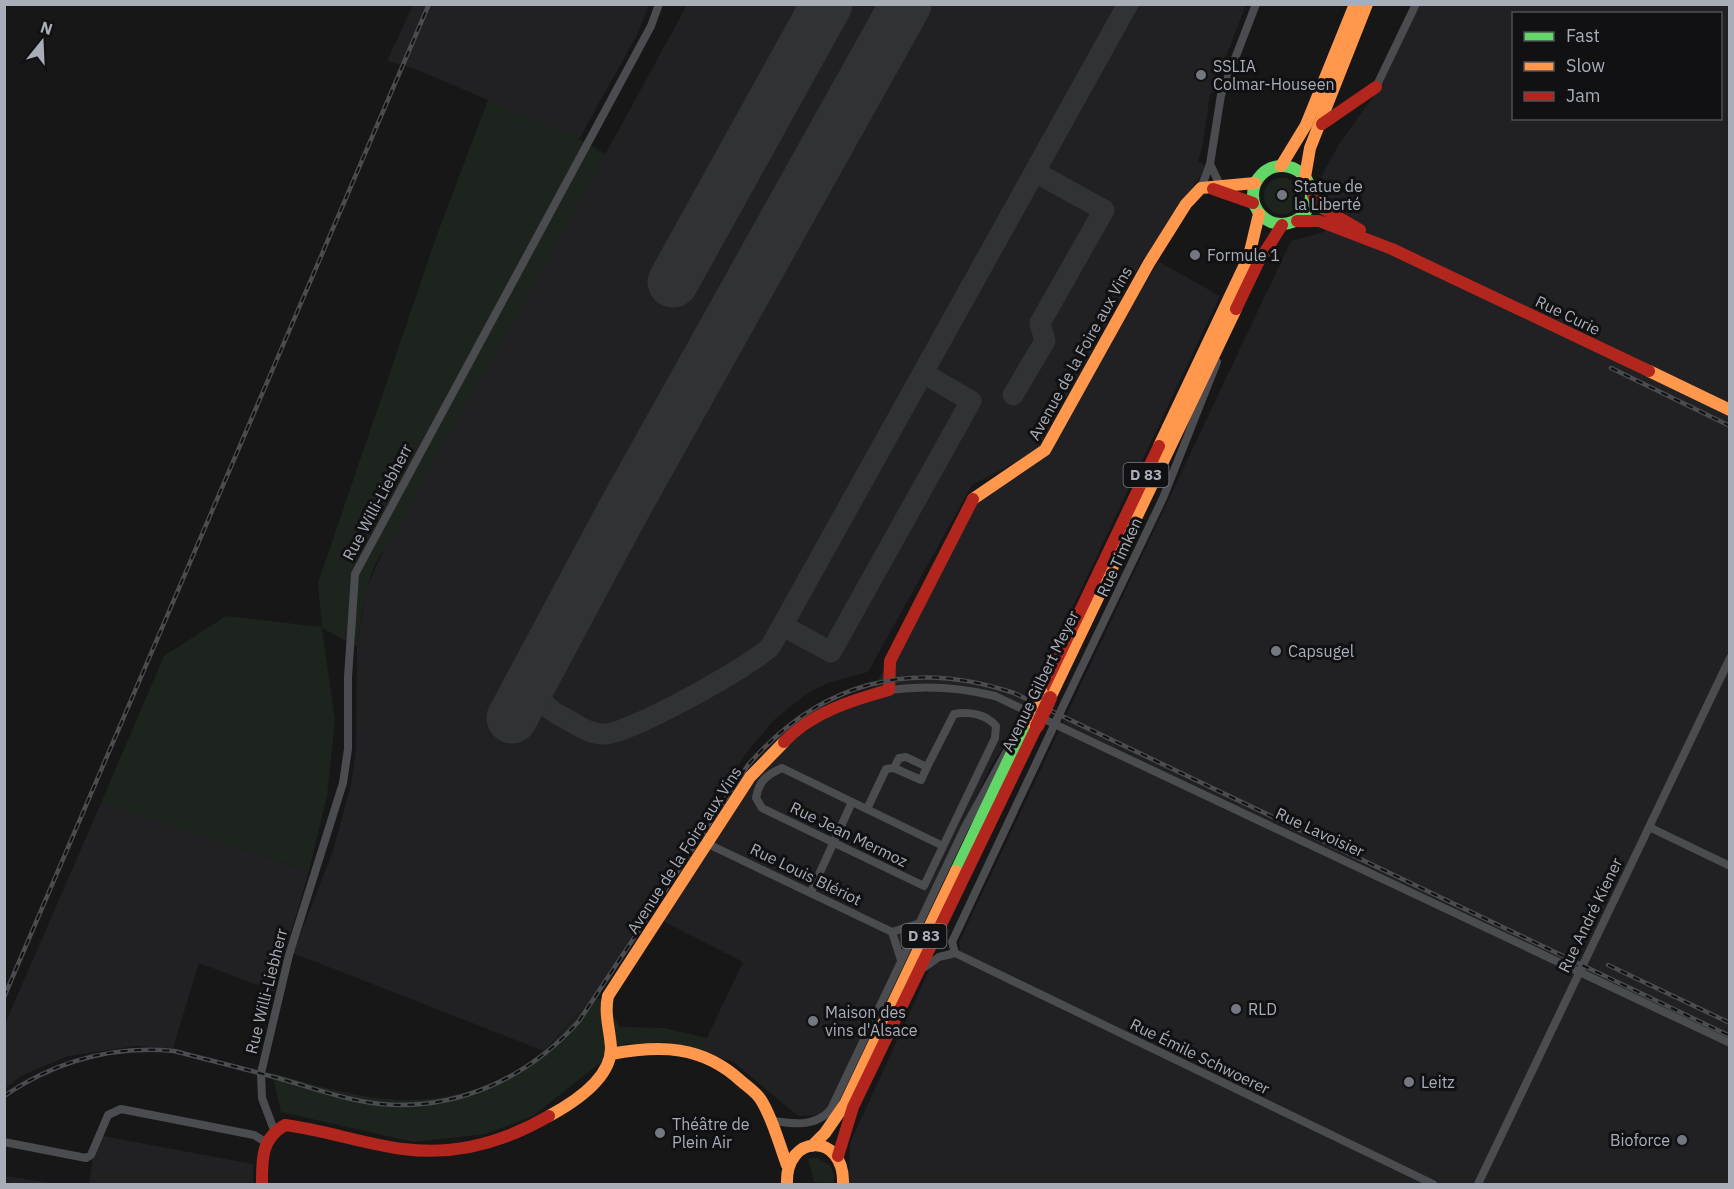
<svg xmlns="http://www.w3.org/2000/svg" width="1734" height="1189" viewBox="0 0 1734 1189" font-family="'IBM Plex Sans',sans-serif">
	<style>
		.built { fill: #212123; fill-rule: evenodd }
		.green { fill: #1d241e }
		.lines { fill: none; stroke-linecap: round; stroke-linejoin: round }
		.taxiway { stroke: #313233; stroke-width: 21 }
		.runway { stroke: #313233; stroke-width: 51 }
		.street { stroke: #4b4c50; stroke-width: 8 }
		.fast { stroke: #63d668; stroke-width: 12 }
		.slow { stroke: #ff974d; stroke-width: 12 }
		.jam { stroke: #b3261e; stroke-width: 12 }
		.rail-casing { stroke: #4b4c4f; stroke-width: 4.5 }
		.rail { stroke: #111113; stroke-width: 2; stroke-dasharray: 7; stroke-linecap: butt }
		.street-bridge { stroke: #4b4c50; stroke-width: 8 }
		.slow-bridge { stroke: #ff974d; stroke-width: 14 }
		.jam-bridge { stroke: #b3261e; stroke-width: 14 }
		.poi-dot { fill: #757880; stroke: #111113; stroke-width: 2 }
		.labels { text-anchor: middle; stroke-width: 6; stroke-linejoin: round; paint-order: stroke }
		.shield { fill: #111113; stroke: #7b7e86; stroke-width: 1.5 }
		.shield-label { font-size: 15px; font-weight: bold; fill: #a8adb8 }
		.poi-label { font-size: 16px; fill: #a8adb8; stroke: #111113; text-anchor: start }
		.street-label { font-size: 16px; fill: #a8adb8; stroke: #111113 }
	</style>
	<rect width="100%" height="100%" fill="#171717"/>
	<path class="built" d="M 413,5 L 649,5 L 638,33 L 579,139 L 413,68 L 387,61 Z
		M 687,5 L 1246,5 L 1219,74 L 1219,82 L 1216,90 L 1210,94 L 1202,149 L 1198,161 L 1204,165 L 1201,175 L 1147,258 L 1144,257 L 1037,451 L 972,485 L 868,672 L 828,683 L 805,695 L 774,720 L 746,753 L 592,999 L 544,1051 L 293,953 L 333,851 L 351,785 L 356,749 L 357,647 L 366,589 L 386,545 L 394,539 L 431,465 L 503,341 Z
		M 1419,5 L 1729,5 L 1729,1184 L 849,1184 L 850,1143 L 931,966 L 960,953 L 959,942 L 1291,241 L 1324,232 L 1330,203 L 1321,177 L 1339,144 L 1375,94 ZM 1514,14 L 1720,14 L 1720,118 L 1514,118 Z
		M 1158,261 L 1220,296 L 1014,731 L 992,764 L 835,1096 L 821,1115 L 798,1116 L 735,1063 L 701,1050 L 743,962 L 663,921 L 752,779 L 796,738 L 828,716 L 868,698 L 973,507 L 989,487 L 1043,459 Z
		M 101,803 L 309,871 L 274,991 L 199,963 L 173,1048 L 136,1046 L 68,1056 L 21,1076 L 5,1089 L 5,1024 Z
		M 103,1136 L 253,1164 L 253,1184 L 89,1184 L 93,1157 Z
		M 5,1176 L 59,1184 L 5,1184 Z"/>
	<path class="green" d="M 488,100 L 579,139 L 606,154 L 503,341 L 431,465 L 394,539 C 366,561 362,614 357,647 L 322,628 L 335,720 L 327,796 L 309,871 L 101,803 L 164,656 L 226,616 L 322,627 L 318,583 L 438,232 Z
		M1264 196a18 18 0 1 1 36 0a18 18 0 1 1-36 0Z
		M 592,999 L 614,999 L 612,1015 L 620,1027 L 664,1028 L 707,1038 L 701,1050 L 666,1042 L 624,1044 L 533,1116 L 485,1134 L 414,1142 L 281,1112 L 272,1073 C 347,1094 409,1115 487,1085 C 504,1078 524,1069 539,1056 C 558,1039 574,1018 592,999 Z
		M 817,1158 L 830,1165 L 834,1176 L 833,1183 L 814,1182 L 808,1159 Z"/>
	<g class="lines">
		<path class="taxiway" d="M 1013,395 L 1045,341 L 1040,323 L 1104,210 L 1044,177 L 1039,172 L 1039,163
			M 783,626 L 831,652 L 971,401 L 923,373
			M 540,665 C 534,686 538,704 559,715 C 573,722 589,735 605,734 C 629,734 753,665 771,646 L 1128,4"/>
		<path class="runway" d="M 673,282 L 827,4
			M 512,718 L 624,509 L 906,4"/>
		<path class="street" d="M 1376,87 L 1416,4
			M 1210,164 L 1220,185
			M 1201,188 L 1210,164 L 1221,95 L 1256,4
			M 889,690 C 926,685 959,687 995,696 L 1730,1043
			M 1064,704 L 1163,498 L 1217,362
			M 894,768 L 921,780 L 927,767
			M 867,809 L 886,769 L 894,768 L 899,758 L 906,757 L 927,767 L 954,714 C 969,711 986,714 996,726 L 995,738 L 924,886 L 762,808 L 756,798 C 759,781 766,775 782,768 L 943,846
			M 1649,827 L 1730,866
			M 706,843 L 892,932
			M 811,892 L 852,802
			M 892,932 L 901,960
			M 892,932 L 920,923
			M 955,953 L 1433,1184
			M 955,953 L 952,942 L 1051,732
			M 922,969 L 939,957 L 955,953
			M 769,1120 C 791,1124 816,1128 831,1109 L 965,827 L 1014,738
			M 274,1130 L 262,1098 L 261,1073 L 289,955 L 343,783 L 348,749 L 348,677 L 355,574 L 651,26 L 659,4
			M 4,1142 L 86,1158 L 91,1155 L 108,1115 L 121,1109 L 254,1135 L 264,1141
			M 1478,1184 L 1730,658"/>
		<path class="fast" d="M1253 195a29 29 0 1 1 58 0a29 29 0 1 1-58 0Z
			M 956,871 L 1027,721"/>
		<path class="slow" d="M 1281,166 L 1306,125 L 1355,4
			M 1305,177 L 1310,148 L 1367,4
			M 1649,371 L 1730,410
			M 1159,446 L 1249,256 L 1259,214
			M 973,499 L 1045,450 L 1149,263 L 1186,204 L 1201,188 L 1255,183
			M 1050,698 L 1236,309
			M 611,1054 C 660,1045 702,1045 741,1081 C 748,1087 757,1093 761,1100 C 773,1119 779,1144 787,1165
			M 549,1116 C 573,1103 611,1079 611,1048 C 610,1030 604,1014 608,996 L 750,777 L 784,742
			M 812,1146 L 825,1133 L 845,1104 L 956,871
			M 787,1184 C 785,1133 845,1132 843,1184"/>
		<path class="jam" d="M 1322,124 L 1376,87
			M 1310,187 L 1317,205 L 1360,230
			M 1213,189 L 1253,203
			M 1297,221 L 1319,221 L 1392,249 L 1649,371
			M 1236,309 L 1258,263 L 1282,225
			M 1041,693 L 1159,446
			M 784,742 C 811,713 852,700 889,690 L 890,661 L 973,499
			M 838,1156 L 853,1107 L 1037,726
			M 262,1184 C 262,1159 261,1139 285,1125 C 325,1130 363,1144 403,1149 C 455,1156 504,1142 549,1116"/>
		<defs>
			<path id="rail" d="M 1611,368 L 1730,426
				M 1608,965 L 1730,1023
				M 4,997 L 429,4
				M 4,1096 C 56,1061 111,1045 174,1051 C 212,1061 250,1070 288,1081 C 319,1090 350,1101 381,1104 C 458,1111 529,1077 579,1021 L 748,765 C 820,682 911,658 1014,693 L 1730,1036"/>
		</defs>
		<use href="#rail" class="rail-casing"/>
		<use href="#rail" class="rail"/>
		<path class="street-bridge" d="M 1051,732 L 1064,704"/>
		<path class="slow-bridge" d="M 1027,721 L 1041,693"/>
		<path class="jam-bridge" d="M 1037,726 L 1050,698"/>
	</g>
	<g class="poi-dot">
		<circle cx="1201" cy="75" r="6"/>
		<circle cx="1282" cy="195" r="6"/>
		<circle cx="1195" cy="255" r="6"/>
		<circle cx="1276" cy="651" r="6"/>
		<circle cx="1236" cy="1009" r="6"/>
		<circle cx="813" cy="1021" r="6"/>
		<circle cx="1409" cy="1082" r="6"/>
		<circle cx="660" cy="1133" r="6"/>
		<circle cx="1682" cy="1140" r="6"/>
	</g>
	<g class="labels">
		<g class="shield">
			<rect x="1123.5" y="463" width="45" height="24" rx="4.5"/>
			<rect x="901.5" y="924" width="45" height="24" rx="4.5"/>
		</g>
		<g class="shield-label">
			<text x="1146" y="480">D 83</text>
			<text x="924" y="941">D 83</text>
		</g>
		<g class="poi-label">
			<text x="1213" y="72">SSLIA<tspan x="1213" dy="18">Colmar-Houseen</tspan></text>
			<text x="1294" y="192">Statue de<tspan x="1294" dy="18">la Liberté</tspan></text>
			<text x="1207" y="261">Formule 1</text>
			<text x="1288" y="657">Capsugel</text>
			<text x="1248" y="1015">RLD</text>
			<text x="825" y="1018">Maison des<tspan x="825" dy="18">vins d'Alsace</tspan></text>
			<text x="1421" y="1088">Leitz</text>
			<text x="672" y="1130">Théâtre de<tspan x="672" dy="18">Plein Air</tspan></text>
			<text x="1670" y="1146" text-anchor="end">Bioforce</text>
		</g>
		<g class="street-label">
			<text transform="translate(1568 315) rotate(26)" y="6">Rue Curie</text>
			<text transform="translate(1080 353) rotate(-61)" y="6">Avenue de la Foire aux Vins</text>
			<text transform="translate(377 502) rotate(-62)" y="6">Rue Willi-Liebherr</text>
			<text transform="translate(1119 557) rotate(-65)" y="6">Rue Timken</text>
			<text transform="translate(1040 681) rotate(-64)" y="6">Avenue Gilbert Meyer</text>
			<text transform="translate(1320 832) rotate(25)" y="6">Rue Lavoisier</text>
			<text transform="translate(849 834) rotate(26)" y="6">Rue Jean Mermoz</text>
			<text transform="translate(684 850) rotate(-57)" y="6">Avenue de la Foire aux Vins</text>
			<text transform="translate(806 874) rotate(26)" y="6">Rue Louis Blériot</text>
			<text transform="translate(1590 915) rotate(-64)" y="6">Rue André Kiener</text>
			<text transform="translate(266 991) rotate(-76)" y="6">Rue Willi-Liebherr</text>
			<text transform="translate(1200 1056) rotate(26)" y="6">Rue Émile Schwoerer</text>
		</g>
	</g>
	<rect width="1734" height="1189" fill="none" stroke="#a8adb8" stroke-width="12"/>
	<rect x="1512" y="12" width="210" height="108" fill="#111113" stroke="#4d4f55" stroke-width="1.5"/>
	<rect x="1524" y="32" width="30" height="9" fill="#63d668" stroke="#4d4f55" stroke-width="1.5"/>
	<text x="1566" y="42" font-size="18" fill="#a8adb8">Fast</text>
	<rect x="1524" y="62" width="30" height="9" fill="#ff974d" stroke="#4d4f55" stroke-width="1.5"/>
	<text x="1566" y="72" font-size="18" fill="#a8adb8">Slow</text>
	<rect x="1524" y="92" width="30" height="9" fill="#b3261e" stroke="#4d4f55" stroke-width="1.5"/>
	<text x="1566" y="102" font-size="18" fill="#a8adb8">Jam</text>
	<g transform="translate(42 42) rotate(18)" stroke="#111113" stroke-width="4.5" paint-order="stroke">
	<path d="M0-4.5L10 22L0 15L-10 22Z" fill="#a8adb8"/>
	<text y="-9" font-size="16" font-weight="bold" text-anchor="middle" fill="#a8adb8">N</text>
	</g>
</svg>
